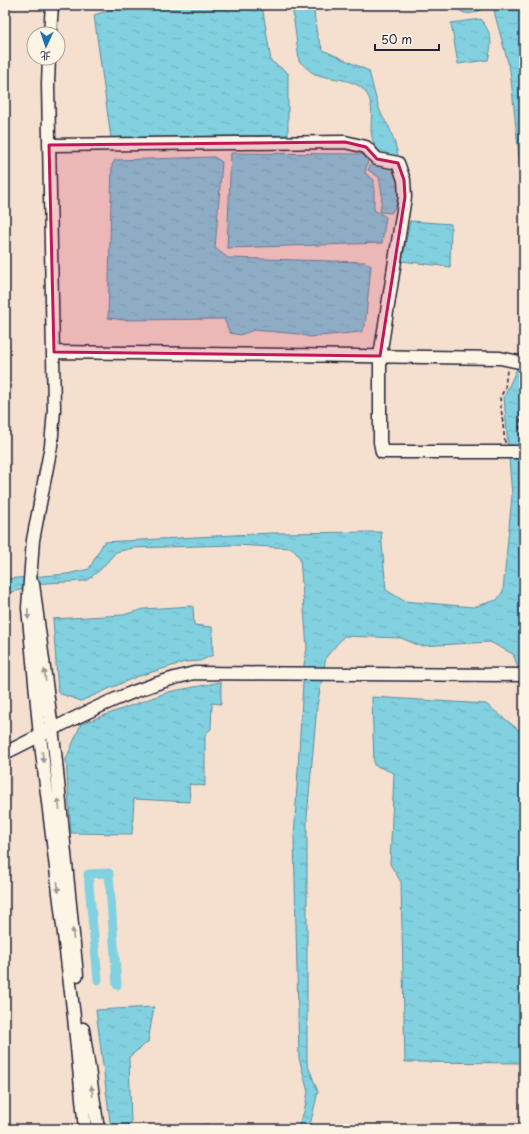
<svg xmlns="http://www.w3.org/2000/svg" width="529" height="1134" viewBox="0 0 529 1134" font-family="'Playpen Sans','LXGW WenKai TC',sans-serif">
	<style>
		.water { fill: url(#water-ripples); stroke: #5c8b9e }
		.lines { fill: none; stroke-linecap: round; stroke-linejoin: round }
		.canal { stroke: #82d1e0; stroke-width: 9 }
		.secondary-casing { stroke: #22223b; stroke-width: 15 }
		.path { stroke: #22223b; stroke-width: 1.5; stroke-dasharray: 4 3; stroke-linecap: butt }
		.secondary { stroke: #fcf5e5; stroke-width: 12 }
		.oneway { fill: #9a9698 }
		.marked { fill: #c2185b; fill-opacity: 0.2; stroke: #c2185b; stroke-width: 3; stroke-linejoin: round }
	</style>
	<defs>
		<pattern id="water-ripples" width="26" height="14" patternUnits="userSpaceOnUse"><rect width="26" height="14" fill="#82d1e0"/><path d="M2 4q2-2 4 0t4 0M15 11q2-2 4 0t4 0" fill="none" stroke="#70b3c1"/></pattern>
	</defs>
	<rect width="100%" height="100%" fill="#f5e0cf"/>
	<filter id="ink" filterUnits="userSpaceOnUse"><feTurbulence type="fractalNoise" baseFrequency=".025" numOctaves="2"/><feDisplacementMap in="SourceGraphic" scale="8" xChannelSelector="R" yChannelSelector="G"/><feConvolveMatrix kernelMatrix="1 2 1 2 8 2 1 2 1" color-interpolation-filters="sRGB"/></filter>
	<g filter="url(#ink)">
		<path class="water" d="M 125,5 L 262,5 L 271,61 L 288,73 L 288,135 L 111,138 L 94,15 Z
			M 292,5 L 313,5 L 317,35 L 323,50 L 369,71 C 373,86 376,102 382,116 C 384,120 387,123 389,127 C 399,151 409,192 391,213 L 380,212 L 382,195 L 379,177 L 368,170 L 372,162 L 378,165 L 382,154 C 361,135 379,113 367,94 C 355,76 330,81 313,73 C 308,70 304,65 299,61 Z
			M 455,5 L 482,5 L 482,9 C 474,15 461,16 455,5 Z
			M 494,5 L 524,5 L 524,205 L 510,70 L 495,15 Z
			M 481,19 C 492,35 493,41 488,60 L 458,64 L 451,23 Z
			M 231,153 L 362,154 L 368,161 L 365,173 L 374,180 L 374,210 L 386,217 L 382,243 L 227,248 Z
			M 214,157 L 222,162 L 215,248 L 228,258 L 365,262 L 371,266 L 365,326 L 361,332 L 309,337 L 299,334 L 254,330 L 240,335 L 230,333 L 224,319 L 124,320 L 108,318 L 112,165 L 115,160 Z
			M 410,221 L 451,224 L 450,267 L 402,261 Z
			M 524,231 L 524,312 L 522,279 Z
			M 524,353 L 524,391 L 521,396 C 516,479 519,562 522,645 L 524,650 L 524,685 L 513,654 L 490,642 L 420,646 L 401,638 L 344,636 L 326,657 L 317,706 L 307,817 L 307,1063 L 318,1092 L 309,1129 L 297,1129 L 304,1112 L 308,1092 L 299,1058 L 294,838 L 304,665 L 307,648 L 300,558 L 292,548 L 234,545 L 133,548 L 116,552 L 100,570 L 86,581 L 46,583 L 5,594 L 5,579 L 67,574 L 89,569 L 104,542 L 271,533 L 381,532 L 386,590 L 404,601 L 473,607 L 497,600 L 503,591 L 512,496 L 504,397 Z
			M 193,606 L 194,625 L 212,627 L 213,655 L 200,661 L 185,662 L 136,677 L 81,701 L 58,693 L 53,619 L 123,615 L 144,609 Z
			M 221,682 L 221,704 L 212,703 L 211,729 L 205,734 L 205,786 L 189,784 L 190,802 L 134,799 L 132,834 L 71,833 L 66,759 L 81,724 L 168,692 Z
			M 372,697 L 486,704 L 524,734 L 524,1063 L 405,1062 L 401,882 L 390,864 L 394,773 L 374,765 Z
			M 154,1007 L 148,1042 L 129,1057 L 131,1124 L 111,1129 L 96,1010 Z
			M 208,1124 L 210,1129 L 165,1128 Z"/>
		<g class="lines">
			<path class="canal" d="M 98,980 L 88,874 L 109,873 L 117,985"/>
			<defs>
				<path id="secondary" d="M 50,34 L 52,5
					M 49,58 L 48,84 L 54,410 L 51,446 L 33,540 L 28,608 L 40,736 L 74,1017 L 85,1129
					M 49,145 L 345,142 L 366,147 L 377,159 L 398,163 L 404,180 L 405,197 L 380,356 L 380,442 L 382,452 L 523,452
					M 54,352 L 500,358 L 524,363
					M 33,584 L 55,752 L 77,975
					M 5,753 C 66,723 127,688 194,673 L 524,675
					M 83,1029 L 98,1129"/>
			</defs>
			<use href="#secondary" class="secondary-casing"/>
			<path class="path" d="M 505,443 L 500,398 L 505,388 L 507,370
				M 523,443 L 519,425 L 524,400
				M 523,462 L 524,553"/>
			<use href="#secondary" class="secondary"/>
		</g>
		<defs><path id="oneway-solid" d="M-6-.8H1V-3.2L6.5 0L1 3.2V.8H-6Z"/></defs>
		<g class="oneway">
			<use href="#oneway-solid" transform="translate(28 614) rotate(87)"/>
			<use href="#oneway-solid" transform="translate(45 675) rotate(-97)"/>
			<use href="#oneway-solid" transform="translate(43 757) rotate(81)"/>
			<use href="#oneway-solid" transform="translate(59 804) rotate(-95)"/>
			<use href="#oneway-solid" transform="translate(58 887) rotate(84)"/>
			<use href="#oneway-solid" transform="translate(73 934) rotate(-95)"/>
			<use href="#oneway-solid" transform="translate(92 1091) rotate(-98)"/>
		</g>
	</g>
	<path class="marked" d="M 345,142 L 366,147 L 377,159 L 398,163 L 404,180 L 405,197 L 380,356 L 54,352 L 49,145 Z"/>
	<rect width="529" height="1134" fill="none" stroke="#fcf5e5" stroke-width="20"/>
	<rect x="10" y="10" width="509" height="1114" fill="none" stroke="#22223b" stroke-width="1.5" filter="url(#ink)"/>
	<g transform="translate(46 46) rotate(183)"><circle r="19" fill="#fcf5e5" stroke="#a5a1a1"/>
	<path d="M0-3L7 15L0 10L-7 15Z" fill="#1f6fb2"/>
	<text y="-6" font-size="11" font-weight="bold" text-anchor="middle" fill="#22223b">北</text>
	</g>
	<path d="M375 44v6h64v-6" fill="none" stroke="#22223b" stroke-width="2"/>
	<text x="381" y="44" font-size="12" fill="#22223b" stroke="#fcf5e5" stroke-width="3" paint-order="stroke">50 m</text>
</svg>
